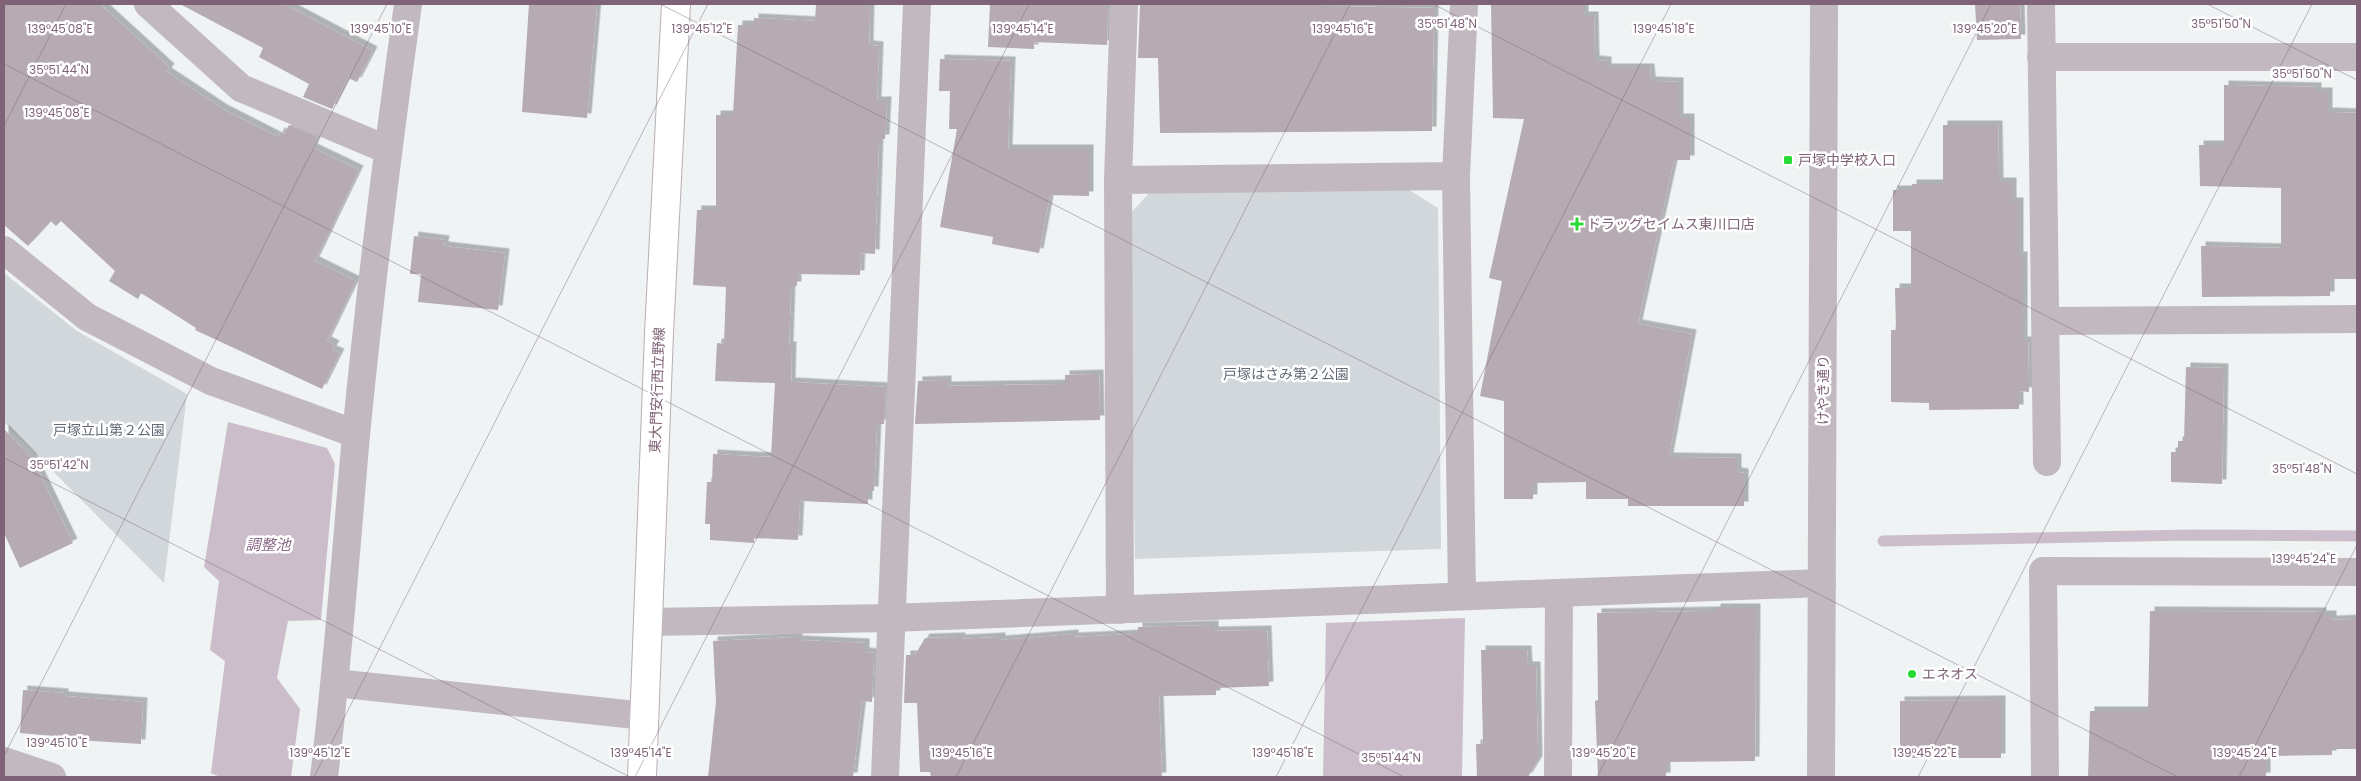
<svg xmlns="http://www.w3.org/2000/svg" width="2361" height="781" viewBox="0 0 2361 781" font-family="Poppins,'Noto Sans JP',sans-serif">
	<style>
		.green { fill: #d1d7da }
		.water { fill: #cbbeca }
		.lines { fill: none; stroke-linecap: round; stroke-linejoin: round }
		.stream { stroke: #cbbeca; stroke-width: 11 }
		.building { fill: #b6aab3; filter: url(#shadow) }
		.secondary-casing { stroke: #b8aeb5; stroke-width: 30 }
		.minor { stroke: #c1b9bf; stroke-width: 28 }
		.tertiary { stroke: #c1b9bf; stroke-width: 28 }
		.secondary { stroke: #fff; stroke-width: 28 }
		.ticks { fill: none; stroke: #7f6377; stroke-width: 1; stroke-opacity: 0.45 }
		.poi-dot { fill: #27db34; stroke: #fff; stroke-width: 2 }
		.labels { text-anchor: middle; stroke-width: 5; stroke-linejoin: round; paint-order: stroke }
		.poi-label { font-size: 14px; fill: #7f6377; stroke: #fff; text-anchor: start }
		.park-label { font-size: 14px; fill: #626a77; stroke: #fff }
		.street-label { font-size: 14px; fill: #7f6377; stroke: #fff }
		.water-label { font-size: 15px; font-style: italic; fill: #8a6987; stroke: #fff }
		.ticks-label { font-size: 12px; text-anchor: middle; fill: #7f6377; stroke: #fff; stroke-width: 5; stroke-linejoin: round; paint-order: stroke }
	</style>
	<defs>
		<filter id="shadow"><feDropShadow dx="4.5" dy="-4.5" stdDeviation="0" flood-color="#0004"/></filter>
	</defs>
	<rect width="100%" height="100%" fill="#eff3f3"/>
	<path class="green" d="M 1409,190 L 1438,208 L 1441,549 L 1135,559 L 1129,215 L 1151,191 Z
		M 4,273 L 77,331 L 187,394 L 164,583 L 4,422 Z"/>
	<path class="water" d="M 228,422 L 327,448 L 335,464 L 321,620 L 288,621 L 277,678 L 300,709 L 291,777 L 220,777 L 211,773 L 225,661 L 210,650 L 219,581 L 204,567 Z
		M 1465,618 L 1462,777 L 1323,777 L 1326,623 Z"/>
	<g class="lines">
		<path class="stream" d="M 1883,541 L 2192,535 L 2357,536"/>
	</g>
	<path class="building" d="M 4,4 L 100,4 L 170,68 L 167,72 L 223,109 L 278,137 L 280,132 L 284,134 L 289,125 L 318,137 L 313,148 L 359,170 L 315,261 L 356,281 L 327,341 L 335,345 L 332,350 L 340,353 L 322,389 L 195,330 L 196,328 L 141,293 L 138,299 L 109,281 L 115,271 L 61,221 L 56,226 L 51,221 L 28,246 L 4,225 Z
		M 180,4 L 284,4 L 373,51 L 357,82 L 348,78 L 332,109 L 303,97 L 309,84 L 259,57 L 263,48 Z
		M 529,4 L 597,4 L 587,118 L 522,112 Z
		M 816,4 L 870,4 L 869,45 L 879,46 L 877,101 L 887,101 L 885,139 L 879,139 L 875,254 L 861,253 L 860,275 L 797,274 L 797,286 L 791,286 L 789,346 L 792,346 L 791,382 L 886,387 L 884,424 L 877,424 L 874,491 L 868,491 L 868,504 L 800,501 L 798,540 L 754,538 L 754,543 L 710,540 L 710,524 L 705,524 L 707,482 L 712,482 L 713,454 L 771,457 L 775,383 L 715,381 L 717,343 L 724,344 L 726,287 L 693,285 L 697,210 L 716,210 L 716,115 L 733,115 L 738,25 L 754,25 L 754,18 L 815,21 Z
		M 990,4 L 1108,4 L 1107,45 L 1034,42 L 1034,49 L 988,47 Z
		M 1140,4 L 1324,4 L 1324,6 L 1434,8 L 1432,131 L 1160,133 L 1158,58 L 1138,58 Z
		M 1491,4 L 1584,4 L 1584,16 L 1594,16 L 1595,60 L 1607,61 L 1607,68 L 1650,68 L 1651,81 L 1679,82 L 1679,118 L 1690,118 L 1690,160 L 1674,160 L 1638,324 L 1692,334 L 1669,457 L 1737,458 L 1737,472 L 1744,473 L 1744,506 L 1628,506 L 1628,499 L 1586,499 L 1586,482 L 1533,483 L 1533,499 L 1504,499 L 1504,401 L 1480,396 L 1502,281 L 1489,278 L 1524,119 L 1493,118 Z
		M 1975,4 L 2020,4 L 2021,39 L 1977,40 Z
		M 940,59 L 1011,61 L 1008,149 L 1089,149 L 1089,196 L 1050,195 L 1039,253 L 992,244 L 993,237 L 940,227 L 957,129 L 949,129 L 950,91 L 939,91 Z
		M 2224,85 L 2317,87 L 2317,92 L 2328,92 L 2328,112 L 2357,113 L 2357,279 L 2330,279 L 2330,296 L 2202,297 L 2201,246 L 2281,248 L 2281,188 L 2200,186 L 2199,145 L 2224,145 Z
		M 1943,125 L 1998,125 L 1999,182 L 2012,182 L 2012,202 L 2019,202 L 2019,256 L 2023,256 L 2023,341 L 2028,341 L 2029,392 L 2019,391 L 2019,409 L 1929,410 L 1929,403 L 1891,402 L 1891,330 L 1896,330 L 1895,288 L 1911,288 L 1911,231 L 1893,231 L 1893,190 L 1912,190 L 1912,184 L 1943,184 Z
		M 414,236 L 445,240 L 444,246 L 505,253 L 498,310 L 418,302 L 421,274 L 410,274 Z
		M 2186,367 L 2224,368 L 2222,484 L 2171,482 L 2171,452 L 2178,452 L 2178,441 L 2184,441 Z
		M 1099,374 L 1100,420 L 915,424 L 918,381 L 947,380 L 947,386 L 1065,384 L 1065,375 Z
		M 4,429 L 32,458 L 73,543 L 20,568 L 4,533 Z
		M 1716,608 L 1756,608 L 1755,761 L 1666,762 L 1666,777 L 1598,777 L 1595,701 L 1598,700 L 1597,613 L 1716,611 Z
		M 2150,611 L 2322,612 L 2322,615 L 2332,615 L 2332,620 L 2357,619 L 2357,749 L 2332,749 L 2332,755 L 2266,756 L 2266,777 L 2088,777 L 2090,711 L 2148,711 Z
		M 1214,625 L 1214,631 L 1267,630 L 1269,686 L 1216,688 L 1216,695 L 1159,696 L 1162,777 L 931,777 L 930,772 L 920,772 L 917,703 L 904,703 L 906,655 L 915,655 L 925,638 L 961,637 L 961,639 L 1001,637 L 1001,640 L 1074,634 L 1074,637 L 1138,634 L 1138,627 Z
		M 798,637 L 798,640 L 865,643 L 865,652 L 874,653 L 872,702 L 862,701 L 853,777 L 708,777 L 716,702 L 713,641 Z
		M 1481,650 L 1527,650 L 1528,666 L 1536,666 L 1538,760 L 1528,777 L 1477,777 L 1476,744 L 1483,744 Z
		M 23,690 L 64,693 L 64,696 L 143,702 L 141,744 L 77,740 L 77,738 L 20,733 Z
		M 2001,700 L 2001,758 L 1900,758 L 1900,701 Z"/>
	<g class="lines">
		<defs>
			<path id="secondary" d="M 642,777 L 659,333 L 676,4"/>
		</defs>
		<use href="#secondary" class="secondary-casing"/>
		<path class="minor" d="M 148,4 L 241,88 L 388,150
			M 2041,4 L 2047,462
			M 2041,57 L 2357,57
			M 1118,180 L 1456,176
			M 4,250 L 87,317 L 211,381 L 356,434
			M 2045,321 L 2357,319
			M 1462,596 L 1456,176 L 1464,4
			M 1120,610 L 1118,180 L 1124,4
			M 649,622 L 890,618 L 1822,583
			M 335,683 L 645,716
			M 4,761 L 52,777
			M 324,777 C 338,663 346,549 356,435 C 370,291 388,147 408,4
			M 885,777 L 917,4
			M 1558,777 L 1559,593
			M 2045,777 L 2043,571 L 2357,572"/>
		<path class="tertiary" d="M 1821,777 L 1824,4"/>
		<use href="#secondary" class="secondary"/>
	</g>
	<path class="ticks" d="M 660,4 L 2178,777M 1433,4 L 2357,474M 2207,4 L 2357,80M 4,64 L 1404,777M 4,126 L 66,4M 4,458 L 630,777M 4,756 L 387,4M 314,777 L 708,4M 635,777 L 1029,4M 956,777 L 1350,4M 1276,777 L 1671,4M 1597,777 L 1991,4M 1918,777 L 2312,4M 2239,777 L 2357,545"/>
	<g class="poi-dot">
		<rect x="1783" y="155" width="10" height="10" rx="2.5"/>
		<path d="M1574.5 216.5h5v5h5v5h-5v5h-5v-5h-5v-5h5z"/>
		<circle cx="1912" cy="674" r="5"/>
	</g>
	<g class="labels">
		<g class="poi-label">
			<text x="1798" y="165">戸塚中学校入口</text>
			<text x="1587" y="229">ドラッグセイムス東川口店</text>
			<text x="1922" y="679">エネオス</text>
		</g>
		<g class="park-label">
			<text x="1286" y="379">戸塚はさみ第２公園</text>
			<text x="109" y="435">戸塚立山第２公園</text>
		</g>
		<g class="street-label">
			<text transform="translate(657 390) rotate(-88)" y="5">東大門安行西立野線</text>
			<text transform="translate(1823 390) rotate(-90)" y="5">けやき通り</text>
		</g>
		<g class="water-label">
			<text x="268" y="550">調整池</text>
		</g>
	</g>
	<g class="ticks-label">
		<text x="1447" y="28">35°51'48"N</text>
		<text x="2221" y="28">35°51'50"N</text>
		<text x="60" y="33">139°45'08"E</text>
		<text x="381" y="33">139°45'10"E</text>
		<text x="702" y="33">139°45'12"E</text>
		<text x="1023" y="33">139°45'14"E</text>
		<text x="1343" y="33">139°45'16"E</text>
		<text x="1664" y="33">139°45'18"E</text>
		<text x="1985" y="33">139°45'20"E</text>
		<text x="59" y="74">35°51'44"N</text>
		<text x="2302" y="78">35°51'50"N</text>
		<text x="57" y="117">139°45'08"E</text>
		<text x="59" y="469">35°51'42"N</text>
		<text x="2302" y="473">35°51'48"N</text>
		<text x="2304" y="563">139°45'24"E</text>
		<text x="57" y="747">139°45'10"E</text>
		<text x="320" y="757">139°45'12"E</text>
		<text x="641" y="757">139°45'14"E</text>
		<text x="962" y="757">139°45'16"E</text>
		<text x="1283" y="757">139°45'18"E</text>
		<text x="1604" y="757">139°45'20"E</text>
		<text x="1925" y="757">139°45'22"E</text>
		<text x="2245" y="757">139°45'24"E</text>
		<text x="1391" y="762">35°51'44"N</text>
	</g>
	<rect width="2361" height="781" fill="none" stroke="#7f6377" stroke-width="10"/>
</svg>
